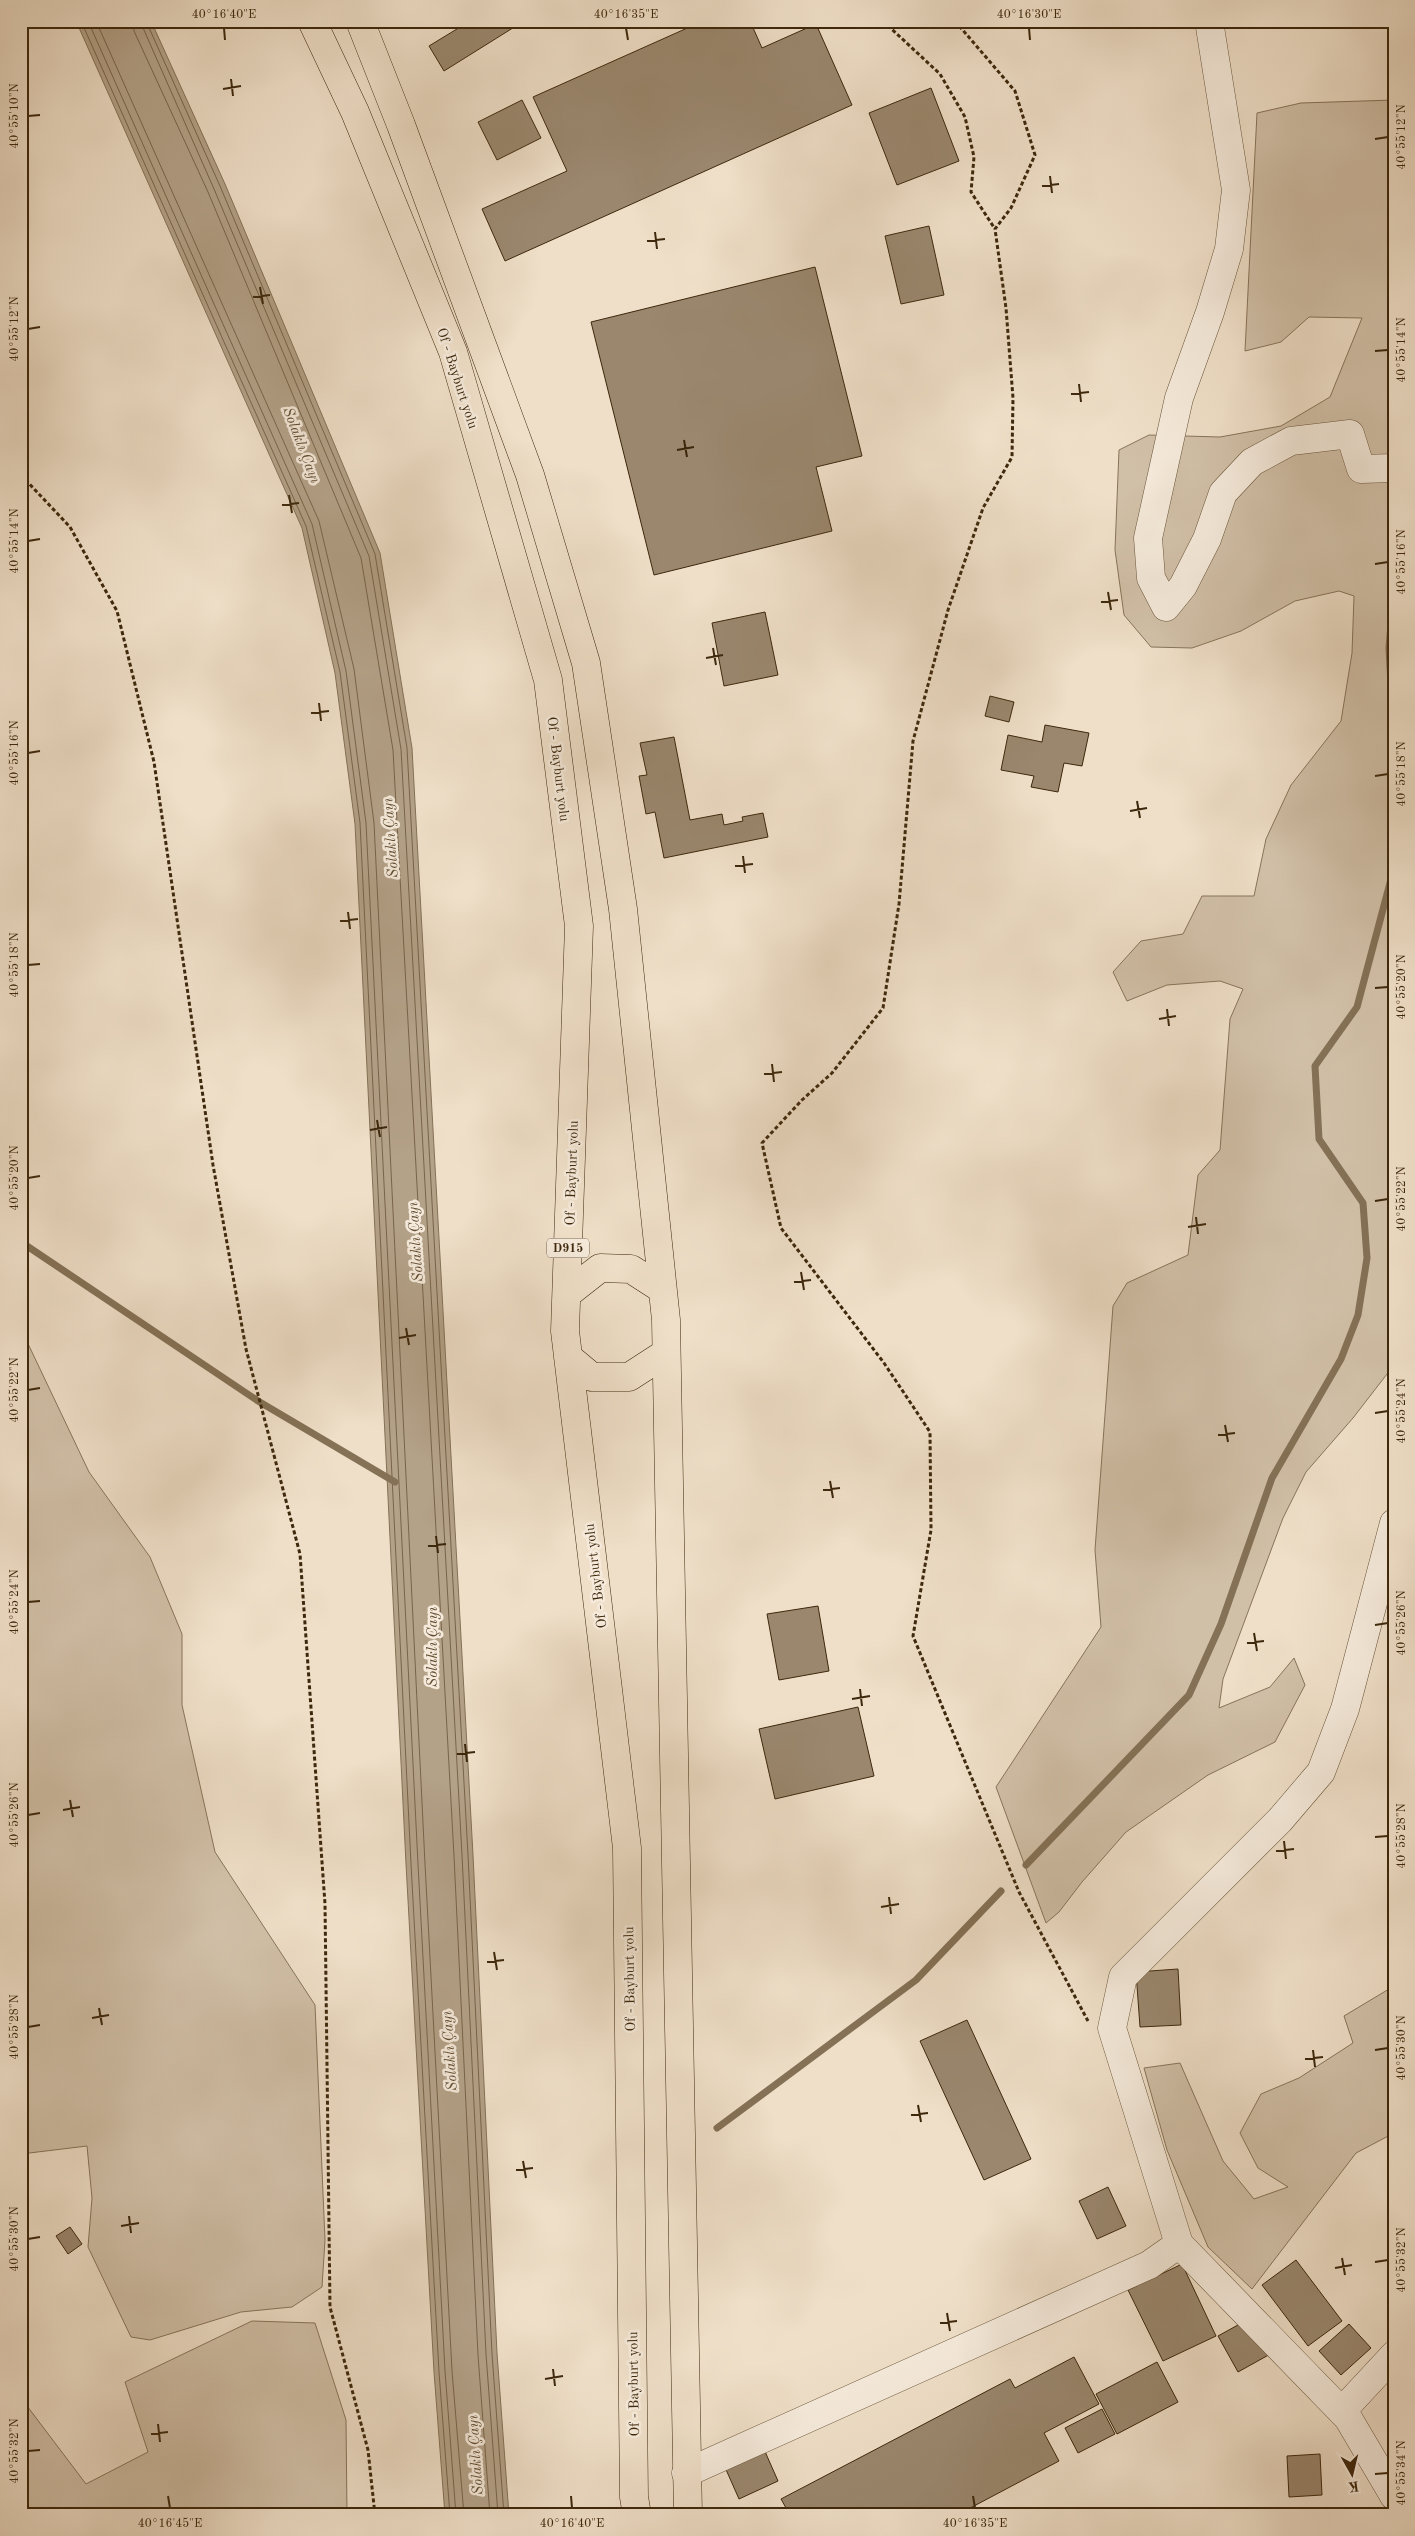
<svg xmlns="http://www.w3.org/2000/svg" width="1415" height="2536" viewBox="0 0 1415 2536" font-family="'Old Standard TT',serif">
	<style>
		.green { fill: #d1c0a8; stroke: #88745a }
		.water { fill: #b3a188; stroke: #847156 }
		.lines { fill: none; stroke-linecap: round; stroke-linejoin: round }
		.shore { stroke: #78644a; stroke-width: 1 }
		.stream { stroke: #847156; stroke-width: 7 }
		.building { fill: #9a876e; stroke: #3e280c }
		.minor-casing { stroke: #6a563b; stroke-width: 29 }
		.highway-casing { stroke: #3e280c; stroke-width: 29 }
		.path { stroke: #3e280c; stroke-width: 3; stroke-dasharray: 4 2.5; stroke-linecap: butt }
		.minor { stroke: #f5eadb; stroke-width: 28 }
		.highway { stroke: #efdfc8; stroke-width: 28 }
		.ticks { fill: none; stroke: #3e280c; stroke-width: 2 }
		.labels { text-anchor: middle; stroke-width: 5; stroke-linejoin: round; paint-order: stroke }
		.shield { fill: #f5eadb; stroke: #75624a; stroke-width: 1 }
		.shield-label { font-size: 12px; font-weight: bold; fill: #3e280c }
		.street-label { font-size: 14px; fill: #3e280c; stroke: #f5eadb }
		.water-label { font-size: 15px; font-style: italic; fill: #614c31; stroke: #f5eadb }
		.neatline { fill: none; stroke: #3e280c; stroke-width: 2 }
		.ticks-label { font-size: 12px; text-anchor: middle; fill: #3e280c }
	</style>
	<rect width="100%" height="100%" fill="#efdfc8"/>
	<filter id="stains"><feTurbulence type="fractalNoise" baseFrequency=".004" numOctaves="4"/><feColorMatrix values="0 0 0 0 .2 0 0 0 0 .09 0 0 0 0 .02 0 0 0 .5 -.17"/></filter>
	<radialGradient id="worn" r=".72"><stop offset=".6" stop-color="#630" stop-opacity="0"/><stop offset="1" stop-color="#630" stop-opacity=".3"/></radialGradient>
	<path class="green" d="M 1394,100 L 1394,1365 L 1353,1418 L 1306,1472 L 1283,1518 L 1223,1679 L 1219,1708 L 1270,1687 L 1294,1658 L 1305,1685 L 1275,1742 L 1208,1775 L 1126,1832 L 1082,1882 L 1059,1912 L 1046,1923 L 996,1787 L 1101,1627 L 1095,1550 L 1113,1306 L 1127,1283 L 1188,1255 L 1198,1175 L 1220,1150 L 1230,1019 L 1243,989 L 1220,981 L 1167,985 L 1127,1001 L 1113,972 L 1141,941 L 1183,934 L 1202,896 L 1254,896 L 1266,839 L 1291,785 L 1341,721 L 1352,653 L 1354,596 L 1339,591 L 1295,601 L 1241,631 L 1192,648 L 1151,647 L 1124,615 L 1115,550 L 1119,450 L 1149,435 L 1220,437 L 1281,426 L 1330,397 L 1362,318 L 1309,317 L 1281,342 L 1245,351 L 1257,113 L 1301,103 Z
		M 21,1329 L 89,1472 L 150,1557 L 182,1634 L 182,1705 L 215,1852 L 315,2005 L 325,2240 L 322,2287 L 292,2307 L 241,2312 L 150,2340 L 131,2337 L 88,2247 L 92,2198 L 87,2146 L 21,2154 Z
		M 1394,1986 L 1394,2133 L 1356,2153 L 1252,2289 L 1208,2247 L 1167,2150 L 1144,2068 L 1180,2063 L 1223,2161 L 1254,2199 L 1288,2187 L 1258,2168 L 1240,2133 L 1261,2094 L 1299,2078 L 1353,2043 L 1344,2016 Z
		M 252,2321 L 315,2323 L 346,2420 L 347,2515 L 21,2515 L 21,2398 L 86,2484 L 148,2452 L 125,2382 Z"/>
	<path class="water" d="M 76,21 L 151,21 L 225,184 L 380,553 L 412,748 L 473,1855 L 497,2353 L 509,2515 L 445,2515 L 434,2372 L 406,1864 L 355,824 L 335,673 L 302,528 Z"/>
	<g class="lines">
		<path class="shore" d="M 81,21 L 306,526 L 340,672 L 360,823 L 411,1864 L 439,2372 L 450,2515
			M 88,21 L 312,524 L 346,671 L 366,823 L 418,1864 L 445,2371 L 456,2515
			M 96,21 L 319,521 L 354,669 L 374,823 L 425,1864 L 452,2371 L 464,2515
			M 133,21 L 134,31 L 208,192 L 361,558 L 393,750 L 454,1856 L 478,2355 L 490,2515
			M 140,21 L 214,189 L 369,556 L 401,749 L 462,1855 L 486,2354 L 498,2515
			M 146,21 L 220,186 L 375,554 L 407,748 L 468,1855 L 492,2354 L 504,2515"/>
		<path class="stream" d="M 1394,589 L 1389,648 L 1394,738
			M 21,1242 L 258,1401 L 395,1482
			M 1026,1865 L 1189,1695 L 1221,1624 L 1272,1478 L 1341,1359 L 1358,1315 L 1367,1258 L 1363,1203 L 1319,1139 L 1315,1066 L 1357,1007 L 1394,868
			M 717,2128 L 916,1980 L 1001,1891"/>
	</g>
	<path class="building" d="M 470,21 L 524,21 L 444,71 L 429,46 Z
		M 703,21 L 750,21 L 762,48 L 816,24 L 852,105 L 505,261 L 482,209 L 567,171 L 533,97 Z
		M 931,88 L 959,161 L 897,185 L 869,113 Z
		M 522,100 L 541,138 L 497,160 L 478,122 Z
		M 929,226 L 944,295 L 901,304 L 885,236 Z
		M 815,267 L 862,456 L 816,467 L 832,531 L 654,575 L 591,322 Z
		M 765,612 L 778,675 L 724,686 L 712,623 Z
		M 990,696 L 1014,702 L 1009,722 L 985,716 Z
		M 1045,725 L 1089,733 L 1082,766 L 1064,763 L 1058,792 L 1031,787 L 1034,776 L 1001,770 L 1008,735 L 1042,742 Z
		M 674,737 L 690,820 L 722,814 L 724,825 L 743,821 L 742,817 L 763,813 L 768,837 L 664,858 L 655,812 L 646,814 L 639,776 L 647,775 L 640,743 Z
		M 818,1606 L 829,1671 L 779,1680 L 767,1614 Z
		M 858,1707 L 874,1776 L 775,1799 L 759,1729 Z
		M 1178,1969 L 1181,2025 L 1140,2027 L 1136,1972 Z
		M 967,2020 L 1031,2159 L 984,2180 L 920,2041 Z
		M 1108,2187 L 1126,2226 L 1097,2239 L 1079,2201 Z
		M 70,2227 L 82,2244 L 68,2254 L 56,2236 Z
		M 1296,2260 L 1342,2321 L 1308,2346 L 1262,2285 Z
		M 1182,2264 L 1216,2336 L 1163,2361 L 1128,2290 Z
		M 1247,2320 L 1274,2352 L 1238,2372 L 1218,2336 Z
		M 1349,2324 L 1371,2348 L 1341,2375 L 1319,2351 Z
		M 1074,2357 L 1099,2404 L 1044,2433 L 1059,2461 L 957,2515 L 790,2515 L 781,2499 L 1010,2379 L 1015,2388 Z
		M 1157,2362 L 1178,2402 L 1117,2434 L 1096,2394 Z
		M 1102,2409 L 1115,2434 L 1078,2453 L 1065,2428 Z
		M 763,2447 L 778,2481 L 739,2499 L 724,2465 Z
		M 1320,2454 L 1322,2495 L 1289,2497 L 1287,2456 Z"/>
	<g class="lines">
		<defs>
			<path id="minor" d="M 1209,21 L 1236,190 L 1229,249 L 1210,312 L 1179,398 L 1148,538 L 1151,578 L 1166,607 L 1183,586 L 1207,539 L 1223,493 L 1252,462 L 1291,441 L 1350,434 L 1361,469 L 1394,468
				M 1179,2244 L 1348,2418 L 1394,2496
				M 1342,2411 L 1394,2355
				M 686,2473 L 1149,2265 L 1179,2244 L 1112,2028 L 1123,1977 L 1280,1820 L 1321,1772 L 1345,1709 L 1394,1523"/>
			<path id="highway" d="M 312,21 L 355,112 L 453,352 L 548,680 L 579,926 L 565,1331 L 627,1848 L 634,2497 L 637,2515
				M 360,21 L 401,125 L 530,475 L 586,663 L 623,909 L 666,1320 L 688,2515
				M 567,1294 L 600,1268 L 631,1269 L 662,1289
				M 568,1357 L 592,1377 L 629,1377 L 666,1353"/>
		</defs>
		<use href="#minor" class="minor-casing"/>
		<use href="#highway" class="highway-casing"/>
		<path class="path" d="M 883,21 L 940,74 L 965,117 L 974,157 L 971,192 L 995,229
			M 955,21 L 1015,91 L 1035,155 L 1011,208 L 995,229 L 1006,308 L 1013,398 L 1012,457 L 983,508 L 948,610 L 913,741 L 899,904 L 883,1008 L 832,1073 L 802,1100 L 762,1143 L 781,1228 L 884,1363 L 930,1432 L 931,1530 L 913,1636 L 1019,1892 L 1088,2021
			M 21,475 L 70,527 L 117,611 L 154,762 L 213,1165 L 246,1349 L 300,1554 L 325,1904 L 330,2307 L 368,2450 L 375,2515"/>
		<use href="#minor" class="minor"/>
		<use href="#highway" class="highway"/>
	</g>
	<path class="ticks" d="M 224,28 L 225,40M 626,28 L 628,40M 1029,28 L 1030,40M 231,79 L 233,96M 223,89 L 241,86M 28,116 L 40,115M 1375,139 L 1388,137M 1050,176 L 1052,193M 1042,186 L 1059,184M 655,232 L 657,249M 647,241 L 665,239M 260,287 L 263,304M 253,297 L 270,295M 28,329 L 40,327M 1375,351 L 1388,350M 1079,384 L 1081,402M 1071,394 L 1089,392M 684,440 L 687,457M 677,450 L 694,447M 289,495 L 292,513M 282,505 L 299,503M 28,541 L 40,539M 1375,564 L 1388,562M 1108,592 L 1111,610M 1101,602 L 1118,600M 713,648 L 716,665M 706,658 L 723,655M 319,703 L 321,721M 311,713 L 329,711M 28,753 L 40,751M 1375,776 L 1388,774M 1137,801 L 1140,818M 1130,811 L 1147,808M 743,856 L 745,873M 735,866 L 753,864M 348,912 L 350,929M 340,921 L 358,919M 28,965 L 40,964M 1375,988 L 1388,987M 1167,1009 L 1169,1026M 1159,1019 L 1176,1016M 772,1064 L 774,1082M 764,1074 L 782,1072M 377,1120 L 380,1137M 370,1130 L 387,1127M 28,1178 L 40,1176M 1375,1201 L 1388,1199M 1196,1217 L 1198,1234M 1188,1227 L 1206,1224M 801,1272 L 804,1290M 794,1282 L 811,1280M 406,1328 L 409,1345M 399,1338 L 416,1335M 28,1390 L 40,1388M 1375,1413 L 1388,1411M 1225,1425 L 1228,1442M 1218,1435 L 1235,1433M 830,1481 L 833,1498M 823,1490 L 840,1488M 436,1536 L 438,1553M 428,1546 L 446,1544M 28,1602 L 40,1601M 1375,1625 L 1388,1623M 1254,1633 L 1257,1651M 1247,1643 L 1264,1641M 860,1689 L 862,1706M 852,1699 L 870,1696M 465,1744 L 467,1762M 457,1754 L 475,1752M 70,1800 L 73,1817M 63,1810 L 80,1807M 28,1815 L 40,1813M 1375,1837 L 1388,1836M 1284,1841 L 1286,1859M 1276,1851 L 1294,1849M 889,1897 L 891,1914M 881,1907 L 899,1904M 494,1952 L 497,1970M 487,1962 L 504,1960M 99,2008 L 102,2025M 92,2018 L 109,2015M 28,2027 L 40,2025M 1313,2050 L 1315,2067M 1375,2050 L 1388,2048M 1305,2059 L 1323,2057M 918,2105 L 921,2122M 911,2115 L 928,2113M 523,2161 L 526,2178M 516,2170 L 533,2168M 129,2216 L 131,2233M 121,2226 L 139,2223M 28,2239 L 40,2237M 1342,2258 L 1345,2275M 1375,2262 L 1388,2260M 1335,2268 L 1352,2265M 947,2313 L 950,2331M 940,2323 L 957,2321M 553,2369 L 555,2386M 545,2379 L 563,2376M 158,2424 L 160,2442M 151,2434 L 168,2432M 28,2451 L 40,2450M 1375,2474 L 1388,2473M 168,2496 L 170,2508M 571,2496 L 572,2508M 973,2496 L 975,2508"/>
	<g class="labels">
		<rect class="shield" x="547" y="1238.5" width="42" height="19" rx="4"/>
		<g class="shield-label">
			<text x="568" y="1252">D915</text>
		</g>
		<g class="street-label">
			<text transform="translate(458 378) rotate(72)" y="5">Of - Bayburt yolu</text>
			<text transform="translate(559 769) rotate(83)" y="5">Of - Bayburt yolu</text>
			<text transform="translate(571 1173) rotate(-88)" y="5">Of - Bayburt yolu</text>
			<text transform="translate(595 1576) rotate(-97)" y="5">Of - Bayburt yolu</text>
			<text transform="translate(629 1979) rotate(-91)" y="5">Of - Bayburt yolu</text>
			<text transform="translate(633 2384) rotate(-91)" y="5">Of - Bayburt yolu</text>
		</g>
		<g class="water-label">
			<text transform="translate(302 445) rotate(69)" y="5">Solaklı Çayı</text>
			<text transform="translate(390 838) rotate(-94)" y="5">Solaklı Çayı</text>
			<text transform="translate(415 1242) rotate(-94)" y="5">Solaklı Çayı</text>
			<text transform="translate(432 1647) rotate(-90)" y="5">Solaklı Çayı</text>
			<text transform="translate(449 2051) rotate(-94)" y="5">Solaklı Çayı</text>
			<text transform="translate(475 2455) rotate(-94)" y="5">Solaklı Çayı</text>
		</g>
	</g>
	<rect width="1415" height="2536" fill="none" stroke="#efdfc8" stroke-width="55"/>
	<g transform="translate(1352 2474) rotate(172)" stroke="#f5eadb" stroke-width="4" paint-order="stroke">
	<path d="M0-4L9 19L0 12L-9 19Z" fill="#3e280c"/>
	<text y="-8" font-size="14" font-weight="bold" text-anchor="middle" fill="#3e280c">K</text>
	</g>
	<rect x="28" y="28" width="1360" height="2480" class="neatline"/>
	<g class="ticks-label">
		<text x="224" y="18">40°16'40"E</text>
		<text x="626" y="18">40°16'35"E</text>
		<text x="1029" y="18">40°16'30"E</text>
		<text transform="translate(14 116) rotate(-90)" y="4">40°55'10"N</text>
		<text transform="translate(1401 137) rotate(-90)" y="4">40°55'12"N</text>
		<text transform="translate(14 329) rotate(-90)" y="4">40°55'12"N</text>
		<text transform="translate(1401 350) rotate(-90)" y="4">40°55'14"N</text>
		<text transform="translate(14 541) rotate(-90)" y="4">40°55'14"N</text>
		<text transform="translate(1401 562) rotate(-90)" y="4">40°55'16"N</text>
		<text transform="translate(14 753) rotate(-90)" y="4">40°55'16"N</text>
		<text transform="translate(1401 774) rotate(-90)" y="4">40°55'18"N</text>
		<text transform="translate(14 965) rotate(-90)" y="4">40°55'18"N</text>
		<text transform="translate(1401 987) rotate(-90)" y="4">40°55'20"N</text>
		<text transform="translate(14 1178) rotate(-90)" y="4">40°55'20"N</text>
		<text transform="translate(1401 1199) rotate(-90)" y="4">40°55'22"N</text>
		<text transform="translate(14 1390) rotate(-90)" y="4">40°55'22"N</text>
		<text transform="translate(1401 1411) rotate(-90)" y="4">40°55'24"N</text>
		<text transform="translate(14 1602) rotate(-90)" y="4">40°55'24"N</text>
		<text transform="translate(1401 1623) rotate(-90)" y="4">40°55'26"N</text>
		<text transform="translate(14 1815) rotate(-90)" y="4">40°55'26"N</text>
		<text transform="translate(1401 1836) rotate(-90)" y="4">40°55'28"N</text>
		<text transform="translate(14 2027) rotate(-90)" y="4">40°55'28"N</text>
		<text transform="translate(1401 2048) rotate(-90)" y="4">40°55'30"N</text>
		<text transform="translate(14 2239) rotate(-90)" y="4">40°55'30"N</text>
		<text transform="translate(1401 2260) rotate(-90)" y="4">40°55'32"N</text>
		<text transform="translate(14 2451) rotate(-90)" y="4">40°55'32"N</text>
		<text transform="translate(1401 2473) rotate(-90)" y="4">40°55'34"N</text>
		<text x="170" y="2527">40°16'45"E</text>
		<text x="572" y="2527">40°16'40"E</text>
		<text x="975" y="2527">40°16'35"E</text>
	</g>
	<rect width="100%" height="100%" filter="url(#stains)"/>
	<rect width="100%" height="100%" fill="url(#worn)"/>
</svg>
